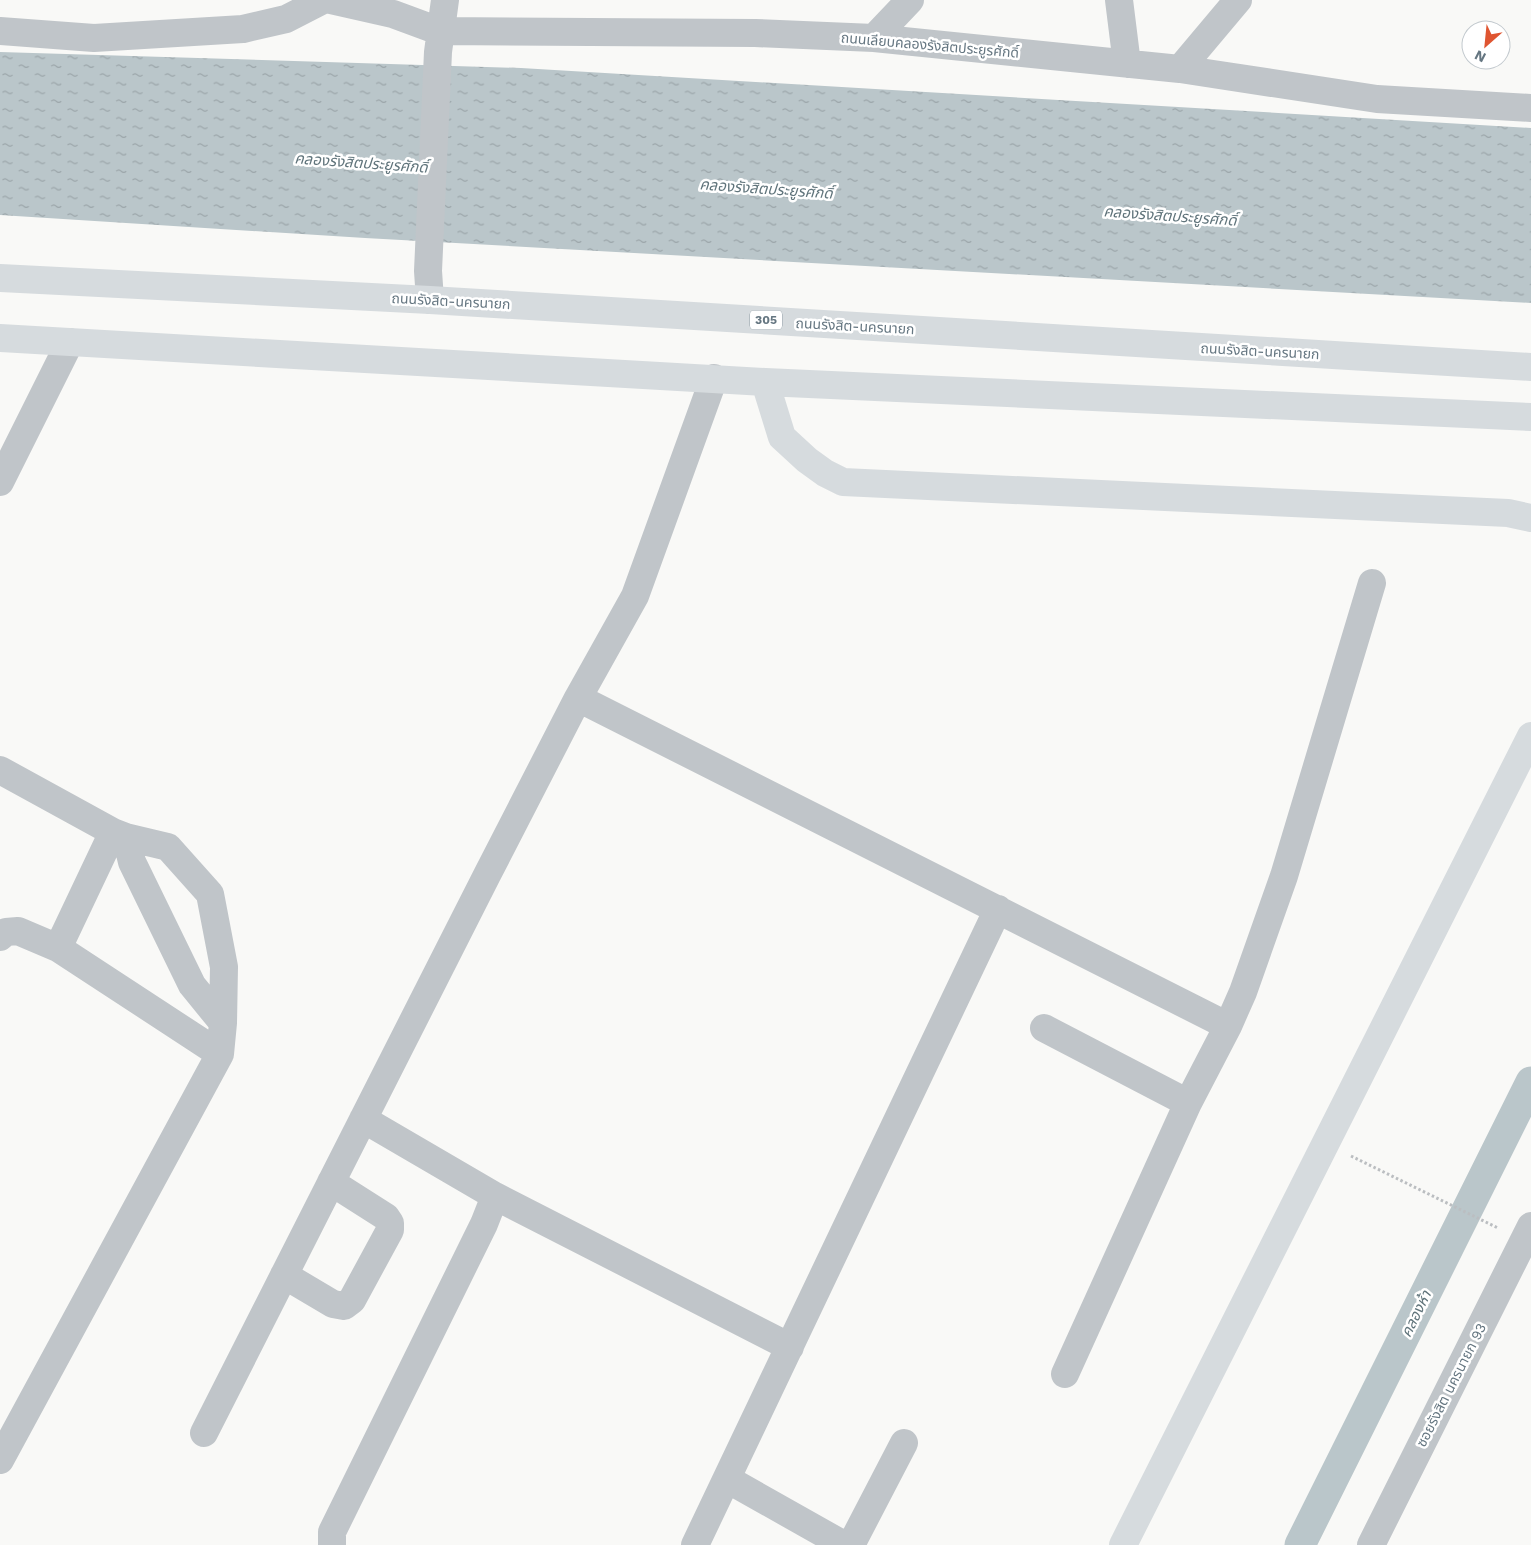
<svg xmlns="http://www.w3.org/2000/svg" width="1531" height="1545" viewBox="0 0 1531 1545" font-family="'Work Sans','Noto Sans Thai',sans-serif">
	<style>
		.water { fill: url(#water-ripples) }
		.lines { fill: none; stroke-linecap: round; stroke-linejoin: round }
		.canal { stroke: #bac6ca; stroke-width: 31 }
		.path { stroke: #bbbec1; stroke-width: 3; stroke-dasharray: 2.5 2.5; stroke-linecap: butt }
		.minor { stroke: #c0c5c9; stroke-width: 28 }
		.major { stroke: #d6dbde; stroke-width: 28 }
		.labels { text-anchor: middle; stroke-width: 5; stroke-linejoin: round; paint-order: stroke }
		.shield { fill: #fff; stroke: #939fa7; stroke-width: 1 }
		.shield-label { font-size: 12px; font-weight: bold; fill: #657681 }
		.street-label { font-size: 14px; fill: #657681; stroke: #fff }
		.water-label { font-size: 15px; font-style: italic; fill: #60747b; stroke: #fff }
	</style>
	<defs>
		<pattern id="water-ripples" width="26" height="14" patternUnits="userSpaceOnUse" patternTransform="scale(1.25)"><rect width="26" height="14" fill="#bac6ca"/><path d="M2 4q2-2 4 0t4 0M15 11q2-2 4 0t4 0" fill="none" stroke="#9ba5a9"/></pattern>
	</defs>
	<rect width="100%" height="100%" fill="#f9f9f7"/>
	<path class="water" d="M 0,52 L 521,68 L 1531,128 L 1531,303 L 365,238 L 0,215 Z"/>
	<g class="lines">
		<path class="canal" d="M 1300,1545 L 1531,1082"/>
		<path class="path" d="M 1351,1156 L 1498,1228"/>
		<path class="minor" d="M 331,0 L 393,14 L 439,31 L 755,33 L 874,38 L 1180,69 L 1377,99 L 1531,108
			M 1119,0 L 1127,64
			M 0,31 L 94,38 L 243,29 L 286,19 L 323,0
			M 874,38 L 910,0
			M 1180,69 L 1238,0
			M 430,300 L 428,271 L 438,52 L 445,0
			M 0,482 L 70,342
			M 578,698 L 1228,1026
			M 0,770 L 113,832 L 126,837 L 168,847 L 210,894 L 224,967 L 223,1023 L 220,1054 L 0,1460
			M 126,837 L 132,862 L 192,985 L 223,1023
			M 0,937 L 6,932 L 18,931 L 58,948 L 113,832
			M 58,948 L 220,1054
			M 1044,1028 L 1188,1103
			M 495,1196 L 790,1347
			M 284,1275 L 333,1304 L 344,1306 L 352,1300 L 390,1230 L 390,1223 L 386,1217 L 331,1182
			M 1065,1374 L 1188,1103 L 1228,1026 L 1243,992 L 1284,876 L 1372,583
			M 204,1433 L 487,875 L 578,698 L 635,596 L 714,378
			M 727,1479 L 844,1545
			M 332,1545 L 332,1532 L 484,1224 L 495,1196 L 363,1119
			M 695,1545 L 998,909
			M 851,1545 L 904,1443
			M 1371,1545 L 1531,1226"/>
		<path class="major" d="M 0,278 L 430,300 L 1531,367
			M 0,338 L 765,382 L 1531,417
			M 765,382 L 782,437 L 807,460 L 825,473 L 843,482 L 1508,513 L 1531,518
			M 1123,1545 L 1531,736"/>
	</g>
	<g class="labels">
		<rect class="shield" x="750" y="310.5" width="32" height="19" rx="4"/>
		<g class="shield-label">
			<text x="766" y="324">305</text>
		</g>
		<g class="street-label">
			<text transform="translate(930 45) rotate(5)" y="5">ถนนเลียบคลองรังสิตประยูรศักดิ์</text>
			<text transform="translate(451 301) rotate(3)" y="5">ถนนรังสิต-นครนายก</text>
			<text transform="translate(855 326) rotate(3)" y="5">ถนนรังสิต-นครนายก</text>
			<text transform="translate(1260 351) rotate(3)" y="5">ถนนรังสิต-นครนายก</text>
			<text transform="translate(1451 1385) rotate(-63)" y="5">ซอยรังสิต นครนายก 93</text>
		</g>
		<g class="water-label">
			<text transform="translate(361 163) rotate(4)" y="5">คลองรังสิตประยูรศักดิ์</text>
			<text transform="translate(766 189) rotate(4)" y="5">คลองรังสิตประยูรศักดิ์</text>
			<text transform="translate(1170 216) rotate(4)" y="5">คลองรังสิตประยูรศักดิ์</text>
			<text transform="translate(1416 1314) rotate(-64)" y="5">คลองห้า</text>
		</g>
	</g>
	<g transform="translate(1486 45) rotate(207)"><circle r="24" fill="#ffffff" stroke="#c1c8cd"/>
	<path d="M0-4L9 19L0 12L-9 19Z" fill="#df5531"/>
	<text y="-8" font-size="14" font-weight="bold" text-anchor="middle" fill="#657681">N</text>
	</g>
</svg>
